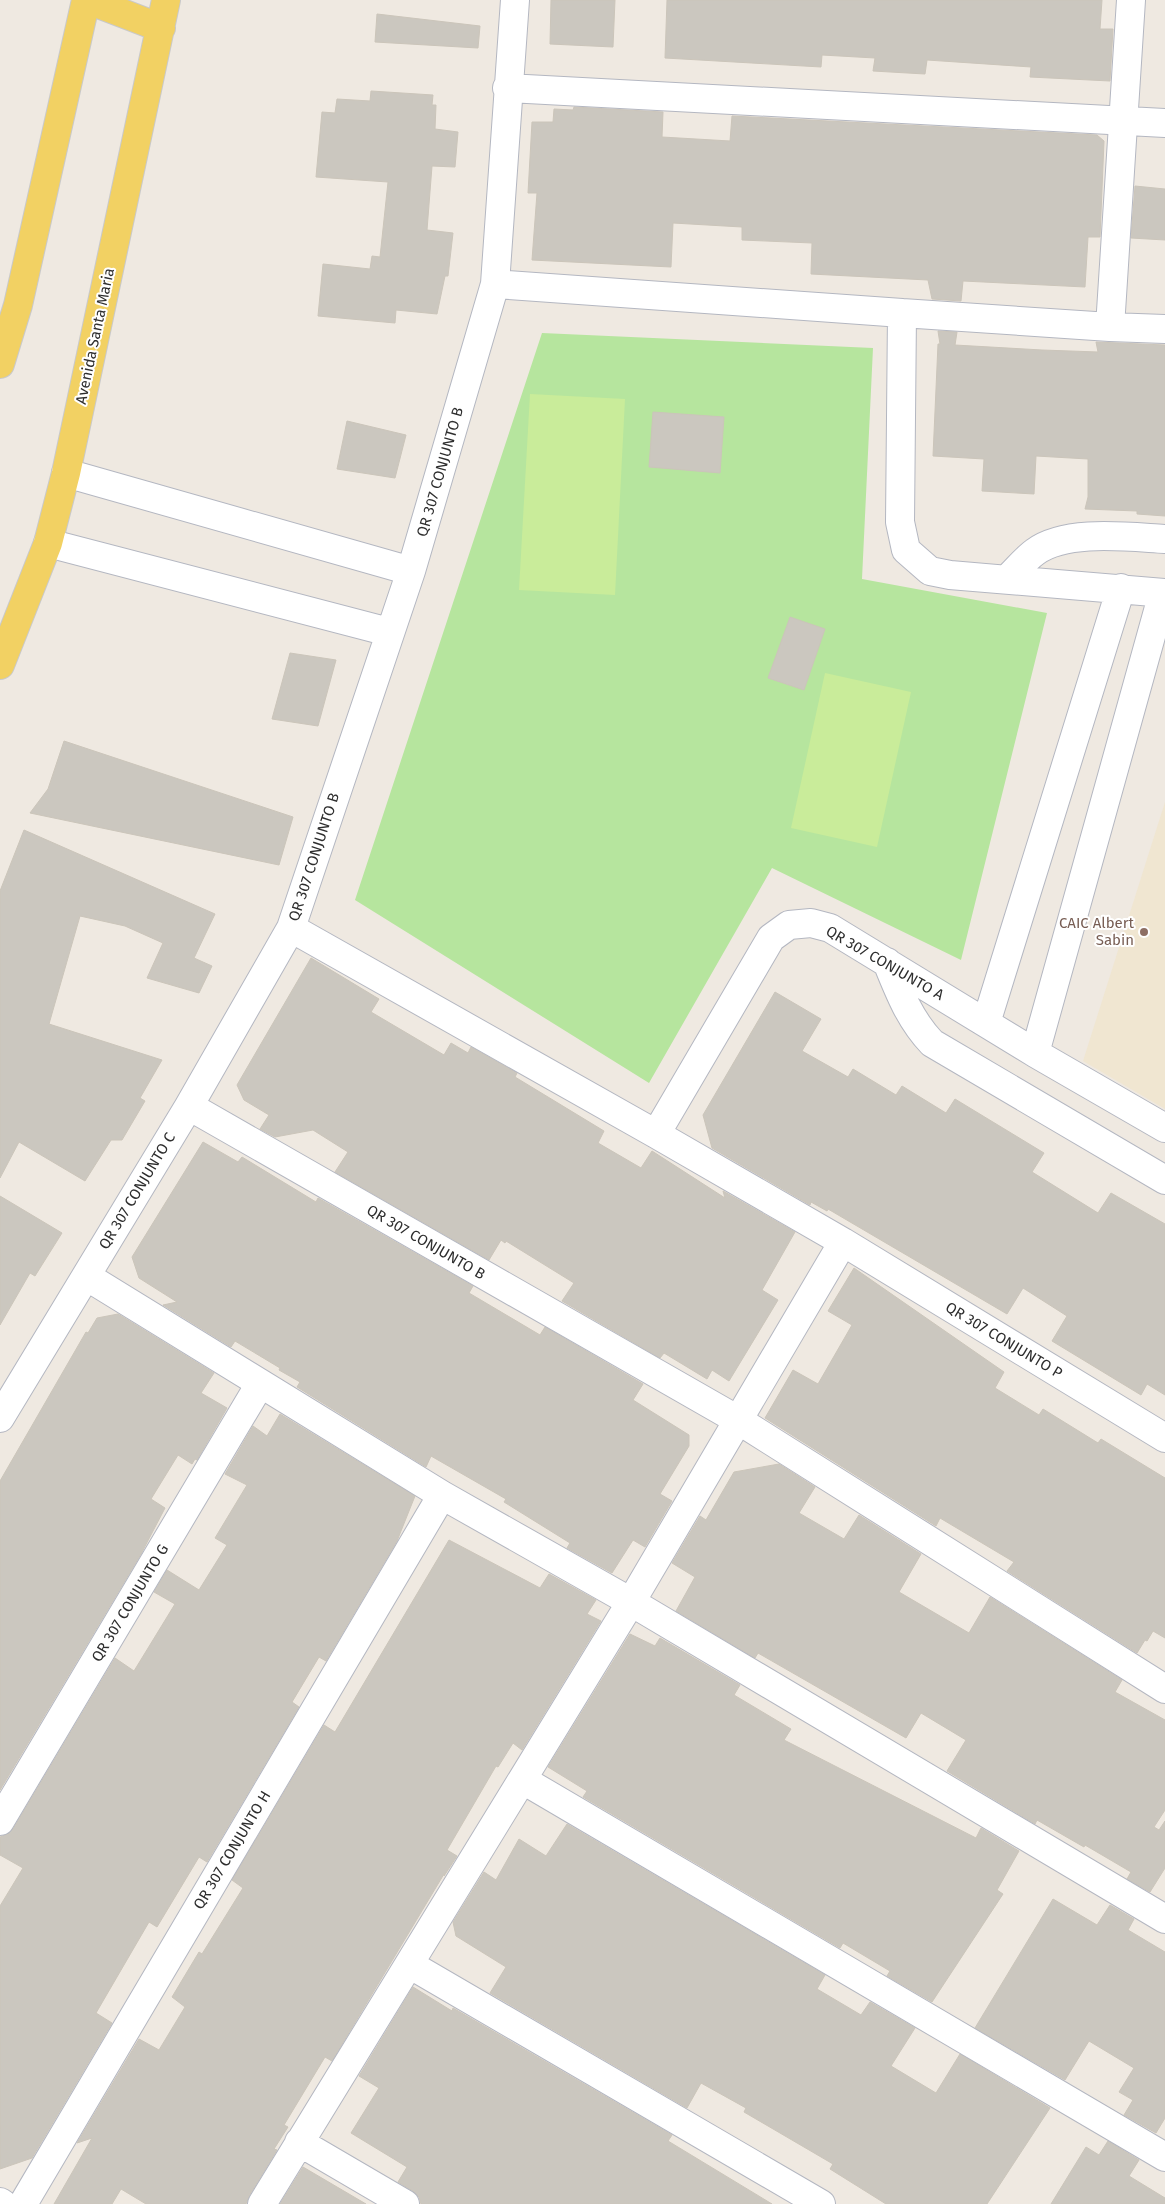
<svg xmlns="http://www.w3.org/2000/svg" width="1165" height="2204" viewBox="0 0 1165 2204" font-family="'Fira Sans',sans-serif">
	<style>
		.education { fill: #f0e6d1 }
		.green { fill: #b6e59e }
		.pitch { fill: #c9ec9a }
		.building { fill: #cbc7bf; stroke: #cbc5ba }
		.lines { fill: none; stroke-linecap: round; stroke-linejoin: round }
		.minor-casing { stroke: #b4b7c1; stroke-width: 30 }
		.major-casing { stroke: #c9c9c9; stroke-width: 30 }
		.minor { stroke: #fff; stroke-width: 28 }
		.major { stroke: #f2d163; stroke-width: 28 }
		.education-dot { fill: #8d6e63; stroke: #fff; stroke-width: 2 }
		.labels { text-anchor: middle; stroke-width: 4; stroke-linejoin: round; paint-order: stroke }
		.street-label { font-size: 15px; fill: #2e2e2e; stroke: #fff }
		.education-label { font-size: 15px; fill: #785e54; stroke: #fff; text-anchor: end }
	</style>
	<rect width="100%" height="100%" fill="#efe9e1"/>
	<path class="education" d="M 1165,802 L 1165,1109 L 1083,1061 Z"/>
	<path class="green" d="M 542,333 L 873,348 L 862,579 L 1047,613 L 961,960 L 772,868 L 649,1083 L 355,900 Z"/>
	<path class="pitch" d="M 530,394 L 625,399 L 615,595 L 519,590 Z
		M 825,673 L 911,692 L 877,847 L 791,828 Z"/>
	<path class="building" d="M 551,0 L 615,0 L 613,47 L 550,44 Z
		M 667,0 L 1102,0 L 1100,29 L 1113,29 L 1110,81 L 1030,77 L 1031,67 L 927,60 L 925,74 L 873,71 L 875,58 L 822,55 L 821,67 L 665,58 Z
		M 377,14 L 480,26 L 478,48 L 375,42 Z
		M 371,91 L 433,95 L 432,105 L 436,105 L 435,129 L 458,132 L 455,167 L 432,166 L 427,230 L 453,233 L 448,276 L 445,276 L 437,314 L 396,310 L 395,323 L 318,316 L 323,264 L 370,269 L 372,256 L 380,257 L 388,182 L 316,177 L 322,112 L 335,113 L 337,99 L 370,101 Z
		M 574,107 L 663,112 L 662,137 L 730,141 L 732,116 L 1097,135 L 1104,141 L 1100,237 L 1088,237 L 1085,287 L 963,281 L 961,301 L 932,299 L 928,280 L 811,274 L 812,243 L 742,240 L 742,227 L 673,223 L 671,267 L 532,260 L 537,193 L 528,193 L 532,122 L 553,122 L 554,109 L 573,110 Z
		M 1135,186 L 1165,189 L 1165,240 L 1131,238 Z
		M 938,331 L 957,332 L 955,345 L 1042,350 L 1098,352 L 1096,342 L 1165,345 L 1165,516 L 1137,514 L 1137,511 L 1085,509 L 1088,497 L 1088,459 L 1036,456 L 1034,494 L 982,491 L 984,459 L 933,456 L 938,344 L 940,344 Z
		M 653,412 L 724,417 L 720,473 L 649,467 Z
		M 347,421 L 406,435 L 395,478 L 337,469 Z
		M 790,617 L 825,629 L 804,690 L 768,678 Z
		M 290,653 L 336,660 L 318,726 L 272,719 Z
		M 64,741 L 293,817 L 279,865 L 30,813 L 48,789 Z
		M 24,830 L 215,914 L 194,958 L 212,966 L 199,993 L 147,978 L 163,943 L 125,926 L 80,916 L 49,1024 L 162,1060 L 140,1098 L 145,1101 L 122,1140 L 111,1140 L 85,1181 L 19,1142 L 0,1178 L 0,891 Z
		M 311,958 L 379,999 L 371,1012 L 444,1055 L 451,1043 L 468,1053 L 471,1047 L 517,1073 L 515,1077 L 604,1131 L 598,1143 L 641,1168 L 652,1151 L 725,1198 L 723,1191 L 795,1232 L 762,1290 L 778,1300 L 729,1381 L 712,1370 L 707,1379 L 664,1353 L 660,1358 L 562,1301 L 574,1283 L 506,1241 L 505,1243 L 501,1240 L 489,1260 L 335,1172 L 348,1152 L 313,1130 L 275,1137 L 260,1129 L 269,1115 L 244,1100 L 237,1085 Z
		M 775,992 L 821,1019 L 802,1051 L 848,1077 L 853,1069 L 896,1095 L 902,1086 L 946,1113 L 955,1099 L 1044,1153 L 1032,1172 L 1098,1213 L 1111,1193 L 1165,1224 L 1165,1395 L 1147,1384 L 1141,1395 L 1052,1341 L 1067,1316 L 1023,1288 L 1007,1314 L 828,1209 L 827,1211 L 811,1202 L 810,1205 L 712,1148 L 703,1115 Z
		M 203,1142 L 238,1162 L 242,1157 L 316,1202 L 318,1198 L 473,1286 L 469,1293 L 540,1335 L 545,1327 L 643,1384 L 633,1400 L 689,1435 L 689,1446 L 660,1494 L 672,1501 L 645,1547 L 633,1540 L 612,1573 L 567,1548 L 570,1543 L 504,1502 L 506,1499 L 431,1456 L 426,1467 L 297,1387 L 300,1382 L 279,1370 L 280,1368 L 235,1341 L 231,1347 L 163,1305 L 177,1302 L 139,1278 L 132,1257 Z
		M 0,1196 L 62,1233 L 35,1276 L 30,1273 L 0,1325 Z
		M 854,1268 L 1004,1372 L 995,1388 L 1039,1415 L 1043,1409 L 1098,1443 L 1101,1439 L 1165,1478 L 1165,1638 L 1153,1631 L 1147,1641 L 1145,1640 L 1137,1653 L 1007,1571 L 1014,1562 L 940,1518 L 936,1526 L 765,1418 L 793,1370 L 818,1384 L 852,1325 L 828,1311 Z
		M 118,1314 L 214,1373 L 201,1393 L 227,1408 L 197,1460 L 195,1459 L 192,1464 L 178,1455 L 151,1499 L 165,1508 L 141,1554 L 0,1790 L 0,1481 L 86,1332 L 88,1333 L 97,1318 Z
		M 280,1414 L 415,1496 L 397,1541 L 326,1661 L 319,1657 L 292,1702 L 299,1707 L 207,1862 L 199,1857 L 157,1927 L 149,1922 L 96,2013 L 112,2023 L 32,2158 L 0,2169 L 0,1906 L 23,1868 L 0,1855 L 0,1837 L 8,1834 L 13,1829 L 115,1658 L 134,1671 L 175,1604 L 154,1592 L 167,1570 L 199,1590 L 227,1545 L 215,1538 L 247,1485 L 225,1474 L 253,1426 L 267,1436 Z
		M 779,1464 L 815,1487 L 799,1513 L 844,1539 L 859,1515 L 921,1554 L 899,1592 L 969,1633 L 990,1597 L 1122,1680 L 1115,1692 L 1165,1720 L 1165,1810 L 1154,1827 L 1159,1830 L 1165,1821 L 1165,1868 L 1150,1892 L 1127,1879 L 1131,1872 L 1085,1845 L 1084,1847 L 1037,1820 L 1035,1824 L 947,1771 L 966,1740 L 921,1713 L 906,1738 L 758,1653 L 755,1658 L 676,1611 L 695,1577 L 672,1563 L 700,1516 L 706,1520 L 734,1472 Z
		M 449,1540 L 540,1588 L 549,1574 L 596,1600 L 587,1614 L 601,1621 L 522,1750 L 513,1743 L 498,1767 L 496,1766 L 447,1850 L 457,1856 L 444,1876 L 444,1874 L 332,2061 L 325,2057 L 284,2125 L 288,2127 L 274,2149 L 277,2150 L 249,2196 L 246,2204 L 146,2204 L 121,2189 L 112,2204 L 54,2204 L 92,2138 L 77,2143 L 139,2039 L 159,2050 L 185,2007 L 172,1997 L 199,1952 L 202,1954 L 243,1888 L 232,1880 L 324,1725 L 335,1732 Z
		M 630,1634 L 655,1646 L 660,1638 L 740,1685 L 734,1695 L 791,1729 L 784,1740 L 976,1838 L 981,1828 L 1019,1851 L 997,1890 L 1003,1894 L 932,2002 L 887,1976 L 890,1971 L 843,1943 L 840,1948 L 583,1797 L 587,1791 L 548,1767 Z
		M 567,1824 L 825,1975 L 817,1989 L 861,2015 L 870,2002 L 915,2028 L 891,2066 L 936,2093 L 960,2054 L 1050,2108 L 987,2204 L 886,2204 L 830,2169 L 833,2164 L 744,2112 L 746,2108 L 701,2083 L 687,2108 L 490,1993 L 506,1967 L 456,1936 L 453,1922 L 484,1872 L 496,1880 L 519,1839 L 546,1856 Z
		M 1053,1899 L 1097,1925 L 1110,1905 L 1134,1919 L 1128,1930 L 1165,1952 L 1165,2118 L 1156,2133 L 1124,2115 L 1133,2100 L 1119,2092 L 1134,2068 L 1089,2041 L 1065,2080 L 975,2028 Z
		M 413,1987 L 452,2011 L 453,2008 L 672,2135 L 668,2141 L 772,2204 L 421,2204 L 419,2197 L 413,2191 L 398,2182 L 407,2167 L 351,2133 L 379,2088 L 359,2076 Z
		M 1108,2141 L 1139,2160 L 1129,2176 L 1165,2198 L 1165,2204 L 1051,2204 L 1086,2147 L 1099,2155 Z
		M 303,2167 L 366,2204 L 280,2204 Z"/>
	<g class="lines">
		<defs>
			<path id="minor" d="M 507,88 L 1165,123
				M 495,284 L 902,313 L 900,522 L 906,550 L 930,571 L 950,575 L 1165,593
				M 902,313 L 1110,327 L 1165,329
				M 1110,327 L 1131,0
				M 66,473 L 411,571
				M 48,543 L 389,632
				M 1007,579 C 1016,571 1025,559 1035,552 C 1066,529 1128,537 1165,539
				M 291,928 L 656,1134 L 843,1242 L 1165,1438
				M 887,962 C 899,992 910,1020 932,1043 L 1165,1180
				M 986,1023 L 1121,588
				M 1035,1053 L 1163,593
				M 189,1106 L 738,1420 L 1165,1689
				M 656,1134 L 771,938 L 789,925 L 811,923 L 830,928 L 1035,1053 L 1165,1128
				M 86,1276 L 442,1495 L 631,1602 L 1165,1919
				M 0,1418 L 189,1106 L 291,928 L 411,571 L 495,284 L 515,0
				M 523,1780 L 1165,2157
				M 0,1821 L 260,1384
				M 409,1964 L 821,2204
				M 299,2142 L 405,2204
				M 0,2202 L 3,2204
				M 23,2204 L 442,1495
				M 262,2204 L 631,1602 L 843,1242"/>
			<path id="major" d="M 88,0 L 161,28
				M 0,364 L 18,305 L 86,0
				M 0,665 L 48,543 L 66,473 L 166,0"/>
		</defs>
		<use href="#minor" class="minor-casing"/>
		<use href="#major" class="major-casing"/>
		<use href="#minor" class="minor"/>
		<use href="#major" class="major"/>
	</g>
	<circle class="education-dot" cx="1144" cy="932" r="5"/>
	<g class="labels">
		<g class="street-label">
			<text transform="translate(95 336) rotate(-78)" y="5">Avenida Santa Maria</text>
			<text transform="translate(440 472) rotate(-74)" y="5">QR 307 CONJUNTO B</text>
			<text transform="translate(314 857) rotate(-72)" y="5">QR 307 CONJUNTO B</text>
			<text transform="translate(885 963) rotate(30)" y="5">QR 307 CONJUNTO A</text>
			<text transform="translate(137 1191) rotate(-59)" y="5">QR 307 CONJUNTO C</text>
			<text transform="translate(426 1242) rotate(30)" y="5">QR 307 CONJUNTO B</text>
			<text transform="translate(1004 1340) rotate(31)" y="5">QR 307 CONJUNTO P</text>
			<text transform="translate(130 1603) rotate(-59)" y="5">QR 307 CONJUNTO G</text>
			<text transform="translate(232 1850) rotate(-59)" y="5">QR 307 CONJUNTO H</text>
		</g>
		<g class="education-label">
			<text x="1134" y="928">CAIC Albert<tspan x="1134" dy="17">Sabin</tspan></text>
		</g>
	</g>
</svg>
